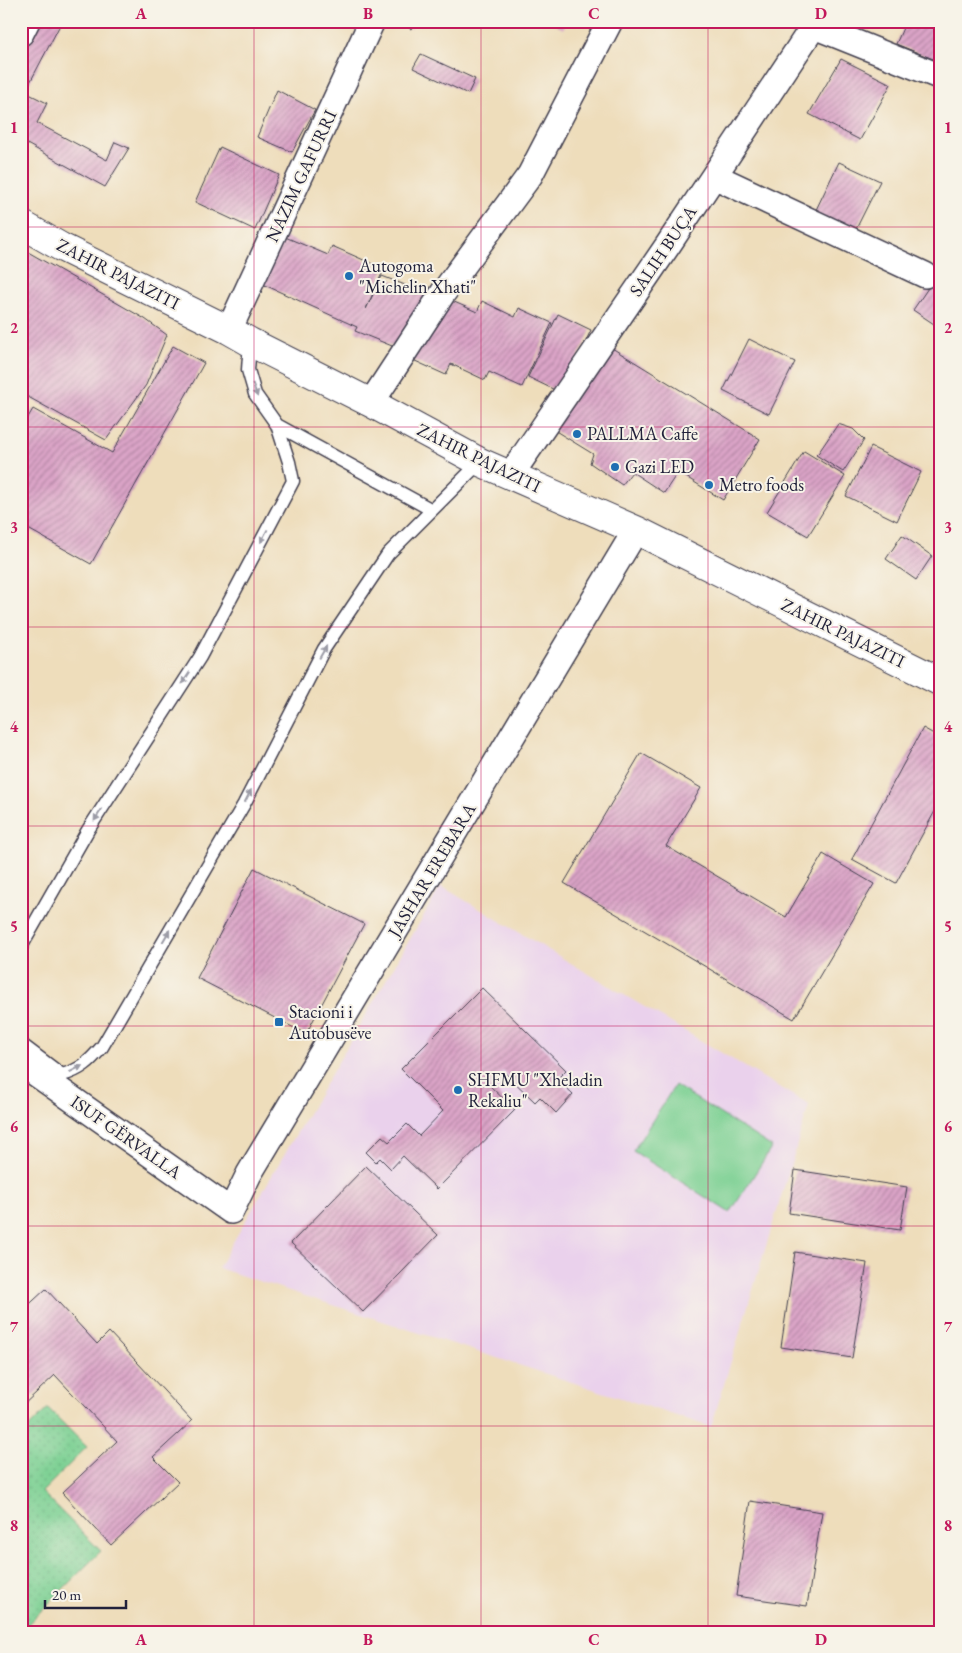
<svg xmlns="http://www.w3.org/2000/svg" width="962" height="1653" viewBox="0 0 962 1653" font-family="'EB Garamond',serif">
	<style>
		.built { fill: #ead1ec }
		.green { fill: #7cd093; stroke: #4f7967 }
		.park { fill: url(#park-dots); stroke: #4f7967 }
		.building { fill: url(#building-hatch) }
		.lines { fill: none; stroke-linecap: round; stroke-linejoin: round }
		.lane-casing { stroke: #413e4e; stroke-width: 15 }
		.street-casing { stroke: #413e4e; stroke-width: 28 }
		.secondary-casing { stroke: #413e4e; stroke-width: 30 }
		.lane { stroke: #fff; stroke-width: 12 }
		.street { stroke: #fff; stroke-width: 25 }
		.secondary { stroke: #fff; stroke-width: 28 }
		.oneway { fill: #9c9ca7 }
		.grid { fill: none; stroke: #c2185b; stroke-width: 1; stroke-opacity: 0.55 }
		.poi-dot { fill: #1f6fb2; stroke: #f7f3e8; stroke-width: 2 }
		.labels { text-anchor: middle; stroke-width: 4; stroke-linejoin: round; paint-order: stroke }
		.street-label { font-size: 18px; fill: #22223b; stroke: #f7f3e8 }
		.poi-label { font-size: 18px; fill: #22223b; stroke: #f7f3e8; text-anchor: start }
		.neatline { fill: none; stroke: #c2185b; stroke-width: 2 }
		.grid-label { font-size: 16px; text-anchor: middle; font-weight: bold; fill: #c2185b }
	</style>
	<defs>
		<pattern id="park-dots" width="8" height="8" patternUnits="userSpaceOnUse" patternTransform="scale(1.25)"><rect width="8" height="8" fill="#7cd093"/><path d="M2 2h.1M6 6h.1" fill="none" stroke="#6bb280" stroke-width="1.8" stroke-linecap="round"/></pattern>
		<pattern id="building-hatch" width="6" height="6" patternUnits="userSpaceOnUse" patternTransform="scale(1.25)"><rect width="6" height="6" fill="#dba4c7"/><path d="M-1 1l2-2M0 6l6-6M5 7l2-2" fill="none" stroke="#b185a3"/></pattern>
	</defs>
	<rect width="100%" height="100%" fill="#f7f3e8"/>
	<filter id="ink" filterUnits="userSpaceOnUse"><feTurbulence type="fractalNoise" baseFrequency=".02" numOctaves="2"/><feDisplacementMap in="SourceGraphic" scale="10" xChannelSelector="R" yChannelSelector="G"/><feConvolveMatrix kernelMatrix="1 2 1 2 8 2 1 2 1" color-interpolation-filters="sRGB"/></filter>
	<filter id="wash" filterUnits="userSpaceOnUse"><feTurbulence type="fractalNoise" baseFrequency=".0096" numOctaves="4" result="noise"/><feDisplacementMap in="SourceGraphic" scale="20" xChannelSelector="R" yChannelSelector="G"/><feGaussianBlur stdDeviation="1.12" result="paint"/><feColorMatrix in="noise" values="0 0 0 0 0 0 0 0 0 0 0 0 0 0 0 0 0 1.4 0 .05"/><feComposite in="paint" operator="in"/></filter>
	<g filter="url(#wash)">
		<rect width="100%" height="100%" fill="#edb"/>
		<path class="built" d="M 441,886 L 809,1105 L 711,1427 L 218,1268 Z"/>
		<path class="green" d="M 675,1085 L 772,1147 L 730,1213 L 633,1151 Z"/>
		<path class="park" d="M 48,1408 L 87,1447 L 42,1492 L 101,1551 L 21,1631 L 21,1435 Z"/>
		<g id="blocks">
			<path class="building" d="M 37,21 L 57,21 L 61,23 L 26,90 L 21,87 L 21,52 Z
				M 397,21 L 416,21 L 411,29 Z
				M 549,21 L 567,21 L 563,29 Z
				M 906,21 L 941,21 L 941,54 L 938,61 L 896,44 Z
				M 421,54 L 475,79 L 468,94 L 413,68 Z
				M 841,59 L 891,84 L 860,140 L 809,114 Z
				M 21,90 L 47,103 L 37,123 L 107,160 L 115,142 L 129,148 L 105,187 L 27,144 L 21,155 Z
				M 277,90 L 315,110 L 292,152 L 257,137 Z
				M 220,147 L 279,175 L 255,230 L 195,202 Z
				M 839,162 L 880,181 L 854,233 L 814,214 Z
				M 278,234 L 328,255 L 332,246 L 384,269 L 366,309 L 382,276 L 428,294 L 402,350 L 355,331 L 357,327 L 258,282 Z
				M 21,248 L 145,319 L 167,335 L 146,385 L 106,440 L 21,393 Z
				M 941,269 L 941,314 L 934,324 L 913,310 Z
				M 443,297 L 477,312 L 482,301 L 515,317 L 519,308 L 552,323 L 522,387 L 489,372 L 485,380 L 451,364 L 446,375 L 413,360 Z
				M 558,314 L 591,330 L 561,393 L 528,377 Z
				M 749,339 L 795,362 L 769,414 L 723,391 Z
				M 607,345 L 760,439 L 723,500 L 678,472 L 664,493 L 632,472 L 622,485 L 590,463 L 593,454 L 554,430 Z
				M 173,346 L 204,363 L 91,564 L 21,525 L 21,429 L 33,409 L 112,453 Z
				M 838,424 L 853,429 L 864,440 L 843,472 L 816,455 L 819,452 Z
				M 871,447 L 921,472 L 897,521 L 846,496 Z
				M 804,451 L 845,476 L 808,536 L 767,512 Z
				M 902,535 L 932,556 L 916,580 L 886,559 Z
				M 923,728 L 941,738 L 941,800 L 896,883 L 852,859 Z
				M 641,753 L 701,788 L 666,846 L 786,917 L 823,854 L 874,884 L 794,1019 L 564,883 Z
				M 254,868 L 364,924 L 306,1034 L 197,978 Z
				M 482,988 L 566,1070 L 557,1079 L 573,1094 L 556,1113 L 540,1097 L 535,1102 L 503,1071 L 489,1085 L 515,1110 L 437,1189 L 403,1156 L 391,1169 L 380,1158 L 376,1162 L 366,1152 L 382,1136 L 389,1142 L 407,1124 L 419,1136 L 443,1111 L 401,1069 Z
				M 366,1166 L 438,1235 L 363,1312 L 291,1243 Z
				M 795,1170 L 907,1187 L 900,1230 L 789,1213 Z
				M 795,1252 L 867,1263 L 852,1358 L 781,1347 Z
				M 46,1289 L 97,1344 L 109,1332 L 192,1421 L 153,1457 L 178,1482 L 111,1545 L 62,1493 L 117,1441 L 55,1375 L 21,1407 L 21,1312 Z
				M 750,1501 L 822,1512 L 807,1606 L 736,1596 Z"/>
		</g>
	</g>
	<g filter="url(#ink)">
		<use href="#blocks" fill-opacity="0" stroke="#413e4e" stroke-width="1"/>
		<g class="lines">
			<defs>
				<path id="lane" d="M 277,425 L 432,510
					M 21,947 L 88,830 L 200,657 L 293,481 L 289,462 L 277,425 L 255,394 L 248,370 L 250,342
					M 21,1044 L 62,1075 C 81,1070 90,1061 102,1047 L 244,804 L 324,649 L 388,554 L 480,462"/>
				<path id="street" d="M 814,26 L 941,77
					M 21,33 L 27,21
					M 714,176 L 925,275
					M 229,330 L 372,21
					M 371,403 L 443,293 L 530,175 L 610,21
					M 510,476 L 668,245 L 817,21
					M 21,1063 L 231,1211 L 249,1174 L 636,530"/>
				<path id="secondary" d="M 21,224 L 61,247 L 229,330 L 250,342 L 371,403 L 480,462 L 636,530 L 941,682"/>
			</defs>
			<use href="#lane" class="lane-casing"/>
			<use href="#street" class="street-casing"/>
			<use href="#secondary" class="secondary-casing"/>
			<use href="#lane" class="lane"/>
			<use href="#street" class="street"/>
			<use href="#secondary" class="secondary"/>
		</g>
		<defs><path id="oneway-solid" d="M-6-.8H1V-3.2L6.5 0L1 3.2V.8H-6Z" transform="scale(1.25)"/></defs>
		<g class="oneway">
			<use href="#oneway-solid" transform="translate(255 390) rotate(70)"/>
			<use href="#oneway-solid" transform="translate(264 536) rotate(118)"/>
			<use href="#oneway-solid" transform="translate(323 652) rotate(-60)"/>
			<use href="#oneway-solid" transform="translate(186 678) rotate(123)"/>
			<use href="#oneway-solid" transform="translate(248 796) rotate(-63)"/>
			<use href="#oneway-solid" transform="translate(98 815) rotate(123)"/>
			<use href="#oneway-solid" transform="translate(166 936) rotate(-60)"/>
			<use href="#oneway-solid" transform="translate(76 1069) rotate(-27)"/>
		</g>
	</g>
	<path class="grid" d="M 254,21 L 254,1632M 481,21 L 481,1632M 708,21 L 708,1632M 21,227 L 941,227M 21,427 L 941,427M 21,627 L 941,627M 21,826 L 941,826M 21,1026 L 941,1026M 21,1226 L 941,1226M 21,1426 L 941,1426"/>
	<g class="poi-dot">
		<circle cx="349" cy="276" r="5"/>
		<circle cx="577" cy="434" r="5"/>
		<circle cx="615" cy="467" r="5"/>
		<circle cx="709" cy="485" r="5"/>
		<rect x="274" y="1017" width="10" height="10" rx="2.5"/>
		<circle cx="458" cy="1090" r="5"/>
	</g>
	<g class="labels">
		<g class="street-label">
			<text transform="translate(301 176) rotate(-65)" y="6">NAZIM GAFURRI</text>
			<text transform="translate(663 251) rotate(-56)" y="6">SALIH BUÇA</text>
			<text transform="translate(118 274) rotate(27)" y="6">ZAHIR PAJAZITI</text>
			<text transform="translate(479 458) rotate(26)" y="6">ZAHIR PAJAZITI</text>
			<text transform="translate(843 633) rotate(26)" y="6">ZAHIR PAJAZITI</text>
			<text transform="translate(432 870) rotate(-59)" y="6">JASHAR EREBARA</text>
			<text transform="translate(126 1137) rotate(35)" y="6">ISUF GËRVALLA</text>
		</g>
		<g class="poi-label">
			<text x="359" y="272">Autogoma<tspan x="359" dy="21">ʺMichelin Xhatiʺ</tspan></text>
			<text x="587" y="440">PALLMA Caffe</text>
			<text x="625" y="473">Gazi LED</text>
			<text x="719" y="491">Metro foods</text>
			<text x="289" y="1018">Stacioni i<tspan x="289" dy="21">Autobusëve</tspan></text>
			<text x="468" y="1086">SHFMU "Xheladin<tspan x="468" dy="21">Rekaliu"</tspan></text>
		</g>
	</g>
	<rect width="962" height="1653" fill="none" stroke="#f7f3e8" stroke-width="55"/>
	<path d="M45 1600v8h81v-8" fill="none" stroke="#22223b" stroke-width="2.5"/>
	<text x="52" y="1600" font-size="15" fill="#22223b" stroke="#f7f3e8" stroke-width="4" paint-order="stroke">20 m</text>
	<rect x="28" y="28" width="906" height="1598" class="neatline"/>
	<g class="grid-label">
		<text x="141" y="19">A</text>
		<text x="368" y="19">B</text>
		<text x="594" y="19">C</text>
		<text x="821" y="19">D</text>
		<text x="14" y="133">1</text>
		<text x="948" y="133">1</text>
		<text x="14" y="333">2</text>
		<text x="948" y="333">2</text>
		<text x="14" y="533">3</text>
		<text x="948" y="533">3</text>
		<text x="14" y="732">4</text>
		<text x="948" y="732">4</text>
		<text x="14" y="932">5</text>
		<text x="948" y="932">5</text>
		<text x="14" y="1132">6</text>
		<text x="948" y="1132">6</text>
		<text x="14" y="1332">7</text>
		<text x="948" y="1332">7</text>
		<text x="14" y="1531">8</text>
		<text x="948" y="1531">8</text>
		<text x="141" y="1645">A</text>
		<text x="368" y="1645">B</text>
		<text x="594" y="1645">C</text>
		<text x="821" y="1645">D</text>
	</g>
</svg>
